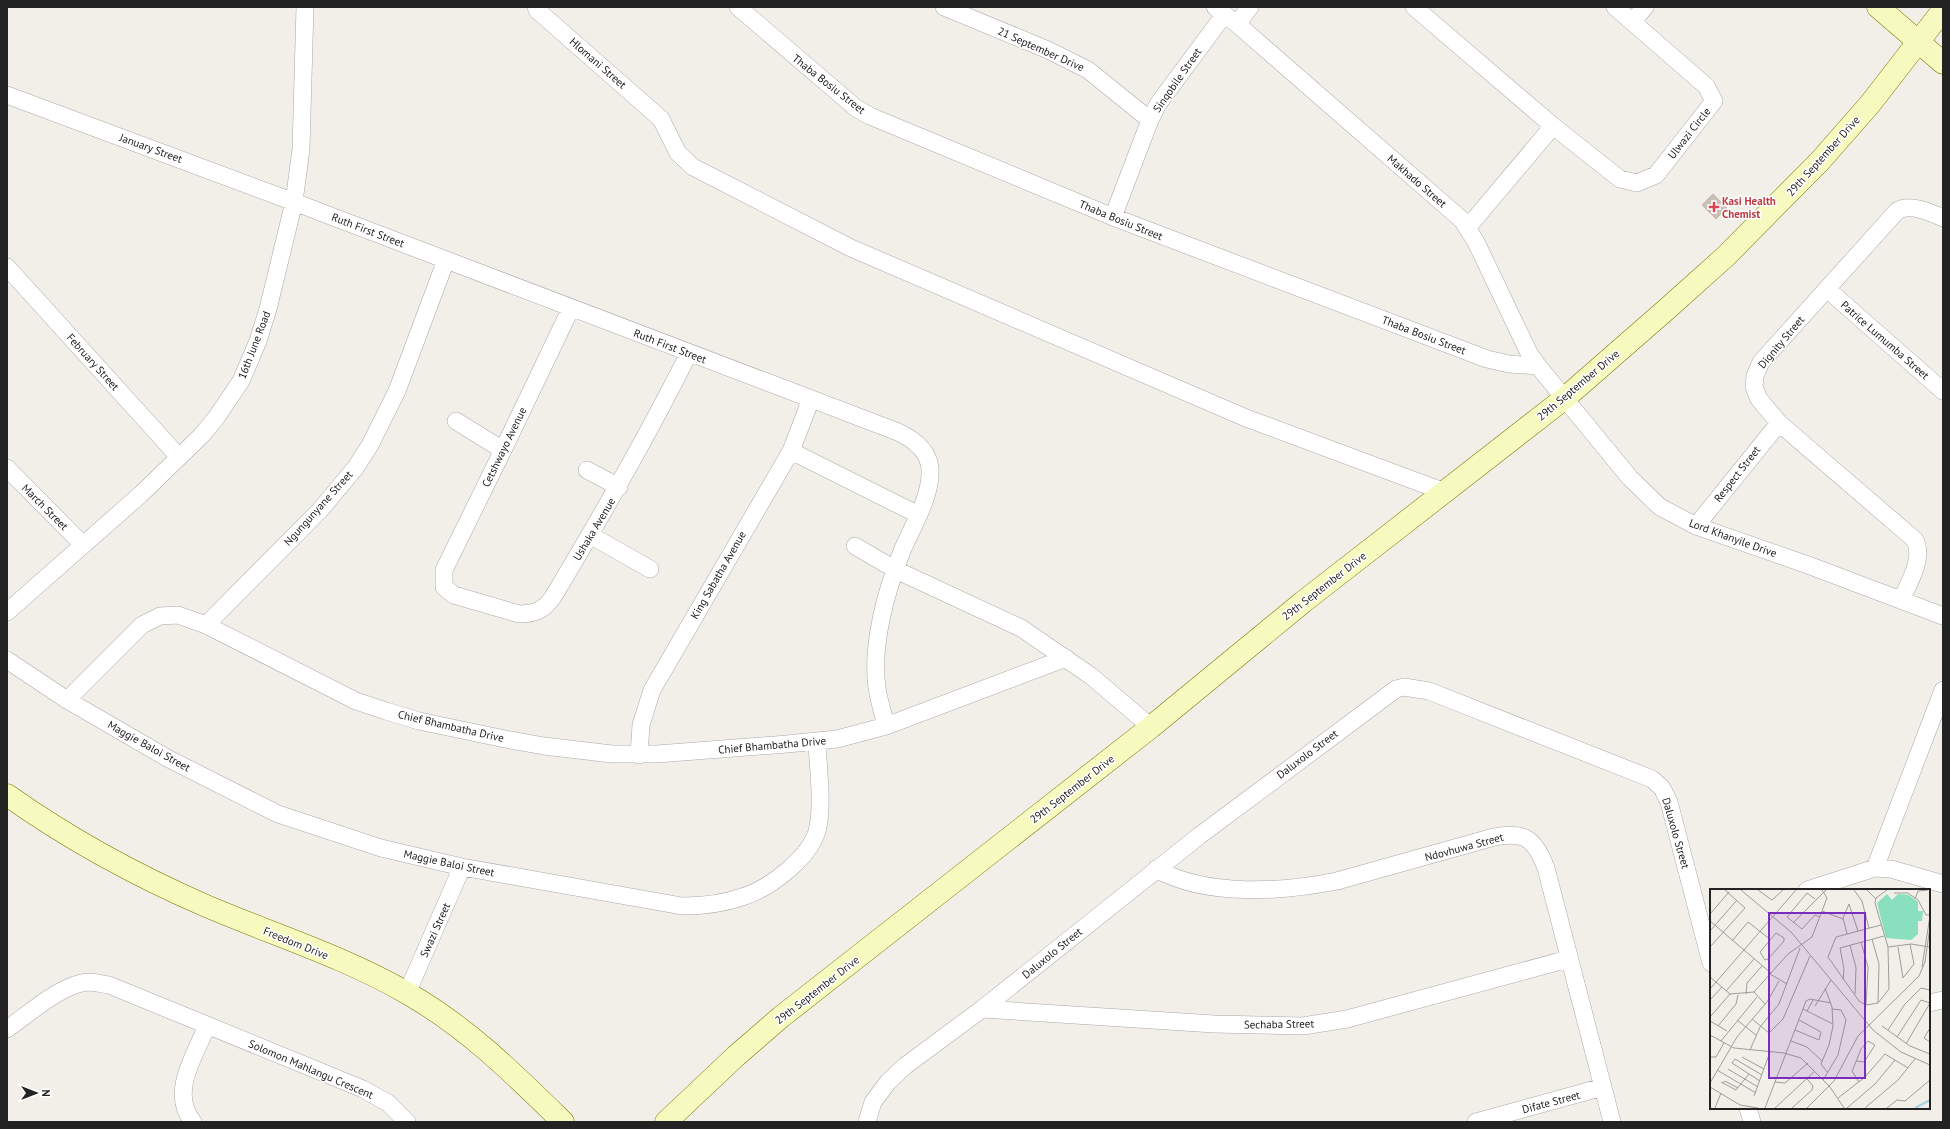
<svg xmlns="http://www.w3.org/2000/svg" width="1950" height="1129" viewBox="0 0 1950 1129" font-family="'PT Sans',sans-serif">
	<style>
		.building { fill: #c7bfb8; stroke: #c4b6ab }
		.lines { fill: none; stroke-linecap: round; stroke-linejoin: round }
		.street-casing { stroke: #a9a9a9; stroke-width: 18 }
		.secondary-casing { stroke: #707d05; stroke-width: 23 }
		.street { stroke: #fff; stroke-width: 17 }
		.secondary { stroke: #f7fabf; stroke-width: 22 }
		.health-dot { fill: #e0444e; stroke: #fff; stroke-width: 1.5 }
		.labels { text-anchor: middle; stroke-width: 3; stroke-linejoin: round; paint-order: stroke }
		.street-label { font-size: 11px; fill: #222; stroke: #fff }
		.health-label { font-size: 11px; font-weight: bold; fill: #be3a42; stroke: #fff; text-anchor: start }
		.inset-river { fill: none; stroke: #aad3df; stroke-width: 2 }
		.inset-road { fill: none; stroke: #9f9d99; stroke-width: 1 }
		.view { fill: #7b2cbf; fill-opacity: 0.15; stroke: #7b2cbf; stroke-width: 2 }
		.inset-edge { fill: none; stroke: #222; stroke-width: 2 }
	</style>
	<rect width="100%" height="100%" fill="#f2efe9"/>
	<path class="building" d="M 1713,194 L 1727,208 L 1716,219 L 1702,205 Z"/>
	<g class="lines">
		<defs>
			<path id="street" d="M 536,7 L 537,10 L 661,119 L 678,153 L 693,167 L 851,248 L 1246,418 L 1445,492
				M 738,7 L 856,108 L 870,116 L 1113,217 L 1487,359 L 1509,364 L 1538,366
				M 944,7 L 1048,50 L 1088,70 L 1150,120
				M 1215,7 L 1237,24 L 1462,220 L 1476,242 L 1529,353 L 1538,366 L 1630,478 L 1660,507 L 1696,526 L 1808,565 L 1943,616
				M 1414,7 L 1553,126 L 1620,179 L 1637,183 L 1656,175 L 1714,101 L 1706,86 L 1615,7
				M 1632,22 L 1645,7
				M 1237,24 L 1250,7
				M 7,95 L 294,202 L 898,432 C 913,439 928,450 930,468 C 932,496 912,527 902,551 C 886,591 871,645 877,688 C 879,701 883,714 886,726
				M 1113,217 L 1150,120 L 1158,104 L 1224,15
				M 1468,227 L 1553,126
				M 7,267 L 179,457
				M 1827,289 L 1943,391
				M 571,308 L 503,450 L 444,570 L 444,587 L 454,595 L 519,614 C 535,614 544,610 553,597 C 601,517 647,437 689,353
				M 456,421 L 503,450
				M 791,451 L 919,515
				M 7,468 L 83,545
				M 587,470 L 619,487
				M 1696,526 L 1779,423
				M 590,535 L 650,569
				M 855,546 L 896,570 L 1021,628 L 1091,676 L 1151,727
				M 1901,600 C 1909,583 1924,559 1915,540 L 1779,423 L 1759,399 L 1754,387 L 1755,376 L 1761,362 L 1897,211 C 1910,203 1930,212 1943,218
				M 7,612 L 140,495 L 201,436 L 216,418 L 241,381 L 258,341 L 268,309 L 294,202 L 301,149 L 305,7
				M 206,625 L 321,509 L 356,467 L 370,445 L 397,391 L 446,260
				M 7,660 L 67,700 L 169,759 L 278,814 L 381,848 L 462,867 L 682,906 C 703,906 722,904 742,897 C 769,889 813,856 818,827 C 823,800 818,769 817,742
				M 67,700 L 142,625 L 160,616 L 178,615 L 206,625 L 356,701 L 386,711 L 419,721 L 505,739 L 544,746 L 612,754 L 657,754 L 787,744 L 837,739 L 886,726 L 1066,658
				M 639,755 L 641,725 L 652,690 L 791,451 L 811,399
				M 1875,868 L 1943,690
				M 1156,869 C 1207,897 1282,892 1337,881 L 1494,837 C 1525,831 1535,839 1546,868 L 1612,1122
				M 1807,890 L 1875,868 L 1891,869 L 1943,884
				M 407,993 L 462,867
				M 1929,1003 L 1943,1000
				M 982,1009 L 1214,1024 L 1303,1026 L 1347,1019 L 1568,959
				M 7,1029 C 29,1014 61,984 88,982 C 95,982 102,984 109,985 L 363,1089 L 388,1103 L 407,1122
				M 1748,1108 L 1752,1122
				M 193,1122 C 169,1093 195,1055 207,1026
				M 867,1122 L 873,1102 L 888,1082 L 905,1066 L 982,1009 L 1199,836 L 1396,689 L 1404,687 L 1429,691 L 1652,779 L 1662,788 L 1669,802 L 1711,963
				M 1476,1122 L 1603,1087"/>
			<path id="secondary" d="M 1878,7 L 1943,63
				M 7,795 C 68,838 135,875 204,905 C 271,934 343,956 407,993 C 468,1028 513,1073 563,1122
				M 666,1122 L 736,1056 L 781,1017 L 1151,727 L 1303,602 L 1565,398 L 1668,308 L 1726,256 L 1820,161 L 1870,104 L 1943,10"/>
		</defs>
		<use href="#street" class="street-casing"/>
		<use href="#secondary" class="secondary-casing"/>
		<use href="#street" class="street"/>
		<use href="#secondary" class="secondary"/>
	</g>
	<path class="health-dot" d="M1712 201h4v4h4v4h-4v4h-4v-4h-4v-4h4z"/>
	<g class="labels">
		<g class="street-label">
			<text transform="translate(1041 49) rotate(24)" y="4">21 September Drive</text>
			<text transform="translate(598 63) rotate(41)" y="4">Hlomani Street</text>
			<text transform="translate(1177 80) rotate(-55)" y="4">Sinqobile Street</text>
			<text transform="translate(829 84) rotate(38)" y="4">Thaba Bosiu Street</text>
			<text transform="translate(1689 133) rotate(-52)" y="4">Ulwazi Circle</text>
			<text transform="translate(151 148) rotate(20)" y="4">January Street</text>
			<text transform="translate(1823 156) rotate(-48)" y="4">29th September Drive</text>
			<text transform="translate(1417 181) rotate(41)" y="4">Makhado Street</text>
			<text transform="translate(1121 220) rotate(22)" y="4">Thaba Bosiu Street</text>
			<text transform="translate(368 230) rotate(21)" y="4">Ruth First Street</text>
			<text transform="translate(1424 335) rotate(21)" y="4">Thaba Bosiu Street</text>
			<text transform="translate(1885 340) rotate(41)" y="4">Patrice Lumumba Street</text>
			<text transform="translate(1781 342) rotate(-50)" y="4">Dignity Street</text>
			<text transform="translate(254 345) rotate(-69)" y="4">16th June Road</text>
			<text transform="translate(670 346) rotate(21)" y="4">Ruth First Street</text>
			<text transform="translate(93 362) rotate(48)" y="4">February Street</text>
			<text transform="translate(1578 385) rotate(-40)" y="4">29th September Drive</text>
			<text transform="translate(504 447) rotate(-64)" y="4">Cetshwayo Avenue</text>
			<text transform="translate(1737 474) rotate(-52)" y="4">Respect Street</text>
			<text transform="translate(45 507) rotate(45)" y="4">March Street</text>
			<text transform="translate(318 508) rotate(-48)" y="4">Ngungunyane Street</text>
			<text transform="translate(594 529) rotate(-59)" y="4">Ushaka Avenue</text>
			<text transform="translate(1733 538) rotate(20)" y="4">Lord Khanyile Drive</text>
			<text transform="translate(718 575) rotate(-60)" y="4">King Sabatha Avenue</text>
			<text transform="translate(1324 586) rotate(-38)" y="4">29th September Drive</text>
			<text transform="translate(451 726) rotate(13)" y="4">Chief Bhambatha Drive</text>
			<text transform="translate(772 745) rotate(-5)" y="4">Chief Bhambatha Drive</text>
			<text transform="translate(149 746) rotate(29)" y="4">Maggie Baloi Street</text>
			<text transform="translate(1307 754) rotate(-37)" y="4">Daluxolo Street</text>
			<text transform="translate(1072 789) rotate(-38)" y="4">29th September Drive</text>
			<text transform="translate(1676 833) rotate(74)" y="4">Daluxolo Street</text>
			<text transform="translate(1464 847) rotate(-15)" y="4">Ndovhuwa Street</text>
			<text transform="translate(449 863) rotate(12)" y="4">Maggie Baloi Street</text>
			<text transform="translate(435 930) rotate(-66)" y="4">Swazi Street</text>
			<text transform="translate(296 943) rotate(22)" y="4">Freedom Drive</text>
			<text transform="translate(1052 953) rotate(-39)" y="4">Daluxolo Street</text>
			<text transform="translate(817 990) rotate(-38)" y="4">29th September Drive</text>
			<text transform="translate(1279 1024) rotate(-1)" y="4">Sechaba Street</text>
			<text transform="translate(311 1069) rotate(23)" y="4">Solomon Mahlangu Crescent</text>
			<text transform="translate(1551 1102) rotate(-15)" y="4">Difate Street</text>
		</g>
		<g class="health-label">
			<text x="1722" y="205">Kasi Health<tspan x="1722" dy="13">Chemist</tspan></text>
		</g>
	</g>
	<g transform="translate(1710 889)">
		<rect width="220" height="220" fill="#f2efe9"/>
		<path d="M 177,5 L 182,11 L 188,5 L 199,6 L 208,13 L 208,22 L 213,22 L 212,32 L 208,32 L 208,45 L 201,51 L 176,49 L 167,14 Z" fill="#88e0be"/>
		<path class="inset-river" d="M 205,219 L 220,211"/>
		<path class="inset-road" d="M 31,1 L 81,43 L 163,141 L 191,163 L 220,176M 48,1 L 62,11 L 73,1M 144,1 L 152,12 L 159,39M 157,1 L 166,10M 184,4 L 198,4 L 208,11 L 216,26 L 220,26M 105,10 L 97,4 L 77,28 L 92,40 L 105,26 L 110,28M 205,10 L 208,2 L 218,1M 112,22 L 133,30M 0,25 L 19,3M 0,32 L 61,84M 83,34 L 116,1M 171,36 L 126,48 L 118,68 L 149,112 L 156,116 L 168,114 L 179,100 L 178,58 L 165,14 L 166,9 L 177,1M 0,42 L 27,11M 66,44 L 74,49 L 74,52 L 58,70 L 55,71 L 50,63 ZM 137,45 L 133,29 L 139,15 L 148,42M 162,50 L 169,75 L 168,114M 22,52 L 38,33 L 61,51M 151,53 L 158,78 L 156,116M 140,56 L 146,79 L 145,105M 0,58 L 35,19 L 15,1M 178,58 L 201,55 L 220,58M 188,58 L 193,89 L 204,75 L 200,55M 212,78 L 220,27M 60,85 L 77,95M 0,88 L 20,105 L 44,103 L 78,65 L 102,48 L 117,9 L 112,1M 133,91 L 134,80 L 130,59 L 174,47M 115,99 L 122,118 L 123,137 L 119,156 L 111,175 L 118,184M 0,100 L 86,1M 16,102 L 44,70M 44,103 L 55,115M 36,105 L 37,94 L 52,77M 0,111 L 12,98M 105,117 L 121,91M 93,120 L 123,135M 97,122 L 103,111M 0,128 L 20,105M 42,130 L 59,144 L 73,130 L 100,67M 27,131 L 46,146M 0,132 L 17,142M 8,137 L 26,115 L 28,106M 172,137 L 200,157 L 220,165M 220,139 L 214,149 L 220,153M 85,141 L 109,151 L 111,143 L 89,131M 178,141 L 195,115 L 211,99 L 220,101M 0,146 L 24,159 L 74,164 L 91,169 L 120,198 L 134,219M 187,148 L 211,111 L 220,114M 11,152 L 47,108M 81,152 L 97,158 L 112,172M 196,155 L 220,114M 40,161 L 50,138 L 69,115 L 90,59M 0,168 L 6,168 L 14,154M 32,168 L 54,180M 146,172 L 154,173 L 165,156 L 158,152 L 151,160 L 143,180 L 142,182 L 149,193M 18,180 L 48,198M 7,181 L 46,204M 113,191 L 128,166 L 136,131 L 131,121 L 122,120M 50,192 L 22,174 L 25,170 L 52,186M 11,193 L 26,201 L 39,185M 65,193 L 75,194 L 98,174M 0,194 L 27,148 L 57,113 L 69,92M 13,194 L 15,192 L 28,199M 0,198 L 30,216 L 48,219M 44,207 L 60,163M 128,209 L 155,188 L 175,165 L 198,179M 5,219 L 11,204M 55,219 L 96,112 L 100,110 L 121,114M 65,219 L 105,182M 82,219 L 102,201 L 103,197 L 97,190M 97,219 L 124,192 L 148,147 L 209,87 L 215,73 L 220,38M 137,219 L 165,195 L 185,171M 155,219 L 188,191 L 205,170M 177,219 L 187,211 L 195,212 L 220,191"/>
		<path class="view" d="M 59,24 L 155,24 L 155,189 L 59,189 Z"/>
		<rect width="220" height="220" class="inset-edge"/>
	</g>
	<rect width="1950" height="1129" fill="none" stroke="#222222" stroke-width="16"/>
	<g transform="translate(36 1093) rotate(90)" stroke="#ffffff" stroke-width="3" paint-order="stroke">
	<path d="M0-3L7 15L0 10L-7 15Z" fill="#222222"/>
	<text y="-6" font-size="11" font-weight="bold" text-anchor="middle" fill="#222222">N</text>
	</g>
</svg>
